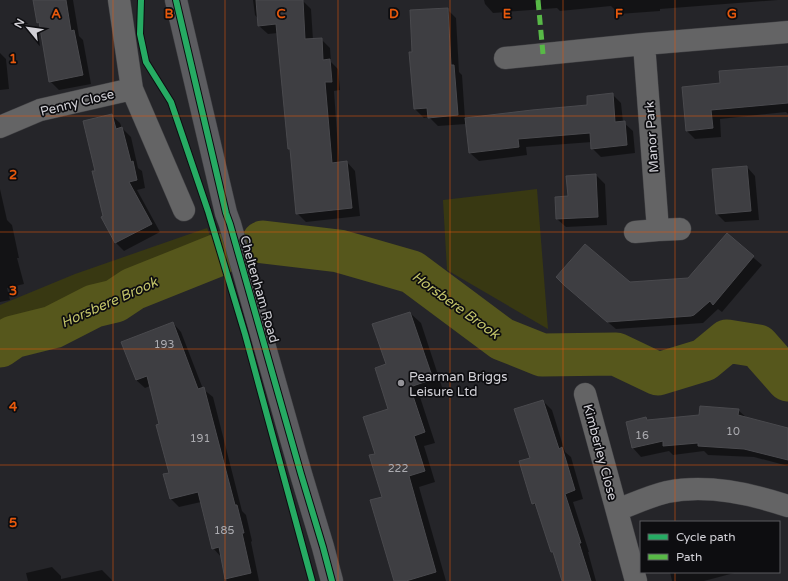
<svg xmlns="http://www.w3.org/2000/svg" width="788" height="581" viewBox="0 0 788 581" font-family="'Varela Round',sans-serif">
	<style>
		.green { fill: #383812 }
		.shadow { fill: #0007 }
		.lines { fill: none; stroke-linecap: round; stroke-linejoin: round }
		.river { stroke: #56571c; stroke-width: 43 }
		.building { fill: #3e3e42; stroke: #49494d }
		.minor-casing { stroke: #414144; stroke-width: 23 }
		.secondary-casing { stroke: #414144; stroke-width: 23 }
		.minor { stroke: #646465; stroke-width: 22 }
		.secondary { stroke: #5c5c60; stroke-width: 22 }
		.quiet { stroke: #58b947; stroke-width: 5; stroke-dasharray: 10 5; stroke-linecap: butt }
		.cycleway-casing { stroke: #0d0d10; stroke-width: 8 }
		.cycleway { stroke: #26ab63; stroke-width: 6 }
		.grid { fill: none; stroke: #e8590c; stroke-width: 1; stroke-opacity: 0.55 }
		.poi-dot { fill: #959499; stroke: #0d0d10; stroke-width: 1.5 }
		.labels { text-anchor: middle; stroke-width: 3.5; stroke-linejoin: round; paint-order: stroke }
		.number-label { font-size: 11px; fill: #acacb1 }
		.street-label { font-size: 13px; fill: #d1d0d6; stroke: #0d0d10 }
		.poi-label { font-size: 13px; fill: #d1d0d6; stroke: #0d0d10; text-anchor: start }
		.water-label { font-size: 14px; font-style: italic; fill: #c3c469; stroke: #0d0d10 }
		.grid-label { font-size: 13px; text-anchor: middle; font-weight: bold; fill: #e8590c; stroke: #0d0d10; stroke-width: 3.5; stroke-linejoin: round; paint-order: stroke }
	</style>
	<rect width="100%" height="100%" fill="#252529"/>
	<path class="green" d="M 537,189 L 548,329 L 447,270 L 443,200 Z
		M 207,228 L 218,255 L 223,273 L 0,365 L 0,305 L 75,274 Z"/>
	<path class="shadow" d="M 34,0 L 73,0 L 79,36 L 83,40 L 91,84 L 59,90 L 50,81 L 40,25 L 38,22 Z
		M 253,0 L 302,0 L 311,9 L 313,40 L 321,39 L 330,48 L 331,62 L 338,69 L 340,90 L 334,91 L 339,163 L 347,162 L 355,171 L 360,216 L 306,222 L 297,213 L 291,151 L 289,149 L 278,33 L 268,34 L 259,26 L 259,20 L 255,15 Z
		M 484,0 L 778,0 L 660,9 L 660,11 L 619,14 L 611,6 L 560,11 L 557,8 L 493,13 L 485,4 Z
		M 447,9 L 456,18 L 459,72 L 462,75 L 465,119 L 588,106 L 612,94 L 621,103 L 623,122 L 633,131 L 635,153 L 601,157 L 592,148 L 592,142 L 526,147 L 527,155 L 479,161 L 470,153 L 466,124 L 438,126 L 429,117 L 424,118 L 415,109 L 413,53 Z
		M 0,53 L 6,59 L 9,89 L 0,90 Z
		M 788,67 L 788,114 L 786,112 L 720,119 L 721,137 L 695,139 L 686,130 L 721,84 Z
		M 111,115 L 120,123 L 122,128 L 131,137 L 138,168 L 142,171 L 145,188 L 137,190 L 160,232 L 124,251 L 116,243 L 102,218 L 104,217 L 96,171 Z
		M 747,167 L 755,176 L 759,220 L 725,222 L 717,214 Z
		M 596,175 L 605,184 L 607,225 L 566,227 L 557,219 L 569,197 Z
		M 0,189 L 7,220 L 12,225 L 19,258 L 17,258 L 24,284 L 7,288 L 10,300 L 0,302 Z
		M 727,235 L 762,265 L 722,312 L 718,309 L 703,323 L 616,329 L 573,293 L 558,277 L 629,283 L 689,279 Z
		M 410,313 L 421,323 L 443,390 L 420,397 L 435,443 L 424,446 L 435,482 L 419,487 L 446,581 L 395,581 L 376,454 L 390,410 L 387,365 Z
		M 173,323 L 181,332 L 203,389 L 213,397 L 242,511 L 246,515 L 252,541 L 251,542 L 259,581 L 227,581 L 222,558 L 213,548 L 201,502 L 179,507 L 171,499 L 170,474 L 160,425 L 150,386 L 145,388 L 136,380 Z
		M 543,401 L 552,410 L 565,452 L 571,457 L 583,499 L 573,502 L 589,552 L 588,552 L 596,581 L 563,581 L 555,555 L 552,552 L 538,508 L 533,503 L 531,458 Z
		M 738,410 L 747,418 L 788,429 L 788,466 L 754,457 L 708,455 L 704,451 L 673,455 L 669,451 L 641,457 L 633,448 L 627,422 L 646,418 L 649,421 L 700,416 Z
		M 52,567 L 61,576 L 61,579 L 102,570 L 111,579 L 112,581 L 28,581 L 26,573 Z
		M 670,572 L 738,572 L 704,581 L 672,581 Z"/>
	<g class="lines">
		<path class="river" d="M 263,242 L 339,251 L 412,272 L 502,339 L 542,355 L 616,354 L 658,374 L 704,360 L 727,341 L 758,346 L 788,380
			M 0,346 L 13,337 L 53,327 L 94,306 L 115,301 L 133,289 L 218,255"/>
	</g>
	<path class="building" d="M 33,0 L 66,0 L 71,31 L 74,30 L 83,75 L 49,82 L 39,22 L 37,23 Z
		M 256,0 L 303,0 L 305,39 L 322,38 L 323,60 L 330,59 L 332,82 L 325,82 L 332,163 L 347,161 L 352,208 L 296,214 L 290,149 L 288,149 L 276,24 L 258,26 Z
		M 448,8 L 451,65 L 454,65 L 458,115 L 428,118 L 427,108 L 414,109 L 409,52 L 412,52 L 410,10 Z
		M 788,66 L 788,103 L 711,110 L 713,128 L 686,131 L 682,87 L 720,83 L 719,71 Z
		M 613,93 L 615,122 L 625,121 L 627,145 L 591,149 L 590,133 L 518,139 L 519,147 L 469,153 L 465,118 L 532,110 L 587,105 L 587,96 Z
		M 112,114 L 116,129 L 122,127 L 131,162 L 133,161 L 137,180 L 129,182 L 152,224 L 115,243 L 101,217 L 103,216 L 92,171 L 95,171 L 83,121 Z
		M 747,166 L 751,211 L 716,214 L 712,169 Z
		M 596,174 L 598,217 L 556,219 L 555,197 L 568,196 L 566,176 Z
		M 727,233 L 754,256 L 713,305 L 710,301 L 694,315 L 691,316 L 607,322 L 564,285 L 556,277 L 585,244 L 630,282 L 688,278 Z
		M 410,312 L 433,379 L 410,387 L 425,432 L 414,436 L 425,471 L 409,476 L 436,572 L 406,581 L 394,581 L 370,500 L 382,497 L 369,455 L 375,454 L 363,417 L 388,409 L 375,368 L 386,364 L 372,324 Z
		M 173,322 L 198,389 L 204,387 L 235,505 L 237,505 L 244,533 L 242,533 L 251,573 L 225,579 L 219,547 L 212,549 L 198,492 L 170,499 L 163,474 L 169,473 L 156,425 L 159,424 L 147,376 L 136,380 L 121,342 Z
		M 543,400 L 559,449 L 562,447 L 575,490 L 565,494 L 581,543 L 579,543 L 591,581 L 562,581 L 553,552 L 551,552 L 535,503 L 532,504 L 519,461 L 530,458 L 514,409 Z
		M 700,406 L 739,409 L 738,415 L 788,428 L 788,460 L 744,449 L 698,446 L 698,443 L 663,446 L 663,441 L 632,448 L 626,422 L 646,417 L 647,420 L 699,415 Z"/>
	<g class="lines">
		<defs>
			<path id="minor" d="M 119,0 L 132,89 L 184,210
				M 644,44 L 658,230 L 680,229
				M 505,58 L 644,44 L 788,32
				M 0,127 L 40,110 L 132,89
				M 635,232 L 658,230
				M 585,394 L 636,581
				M 617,510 C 633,504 650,496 667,492 C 707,484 749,493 788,506"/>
			<path id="secondary" d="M 176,0 L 226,213 L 230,224 L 301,474 L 323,547 L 332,581"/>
		</defs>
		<use href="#minor" class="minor-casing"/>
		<use href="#secondary" class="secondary-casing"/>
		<use href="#minor" class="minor"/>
		<use href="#secondary" class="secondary"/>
		<path class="quiet" d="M 538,0 L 543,54"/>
		<defs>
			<path id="cycleway" d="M 141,0 L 140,34 L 146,62 L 171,102 L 208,211 L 245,334 L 312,581
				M 176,0 L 226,213 L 230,224 L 301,474 L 323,547 L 332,581"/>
		</defs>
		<use href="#cycleway" class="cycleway-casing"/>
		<use href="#cycleway" class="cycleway"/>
	</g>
	<path class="grid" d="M 113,0 L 113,581M 225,0 L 225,581M 338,0 L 338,581M 450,0 L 450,581M 563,0 L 563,581M 675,0 L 675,522M 0,116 L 788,116M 0,232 L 788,232M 0,349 L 788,349M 0,465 L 788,465M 675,572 L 675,581"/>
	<circle class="poi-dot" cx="401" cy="383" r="4"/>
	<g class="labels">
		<g class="number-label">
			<text x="164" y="348">193</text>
			<text x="733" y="435">10</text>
			<text x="642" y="439">16</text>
			<text x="200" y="442">191</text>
			<text x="398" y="472">222</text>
			<text x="224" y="534">185</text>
		</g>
		<g class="street-label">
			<text transform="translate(77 102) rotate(-14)" y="5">Penny Close</text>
			<text transform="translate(651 137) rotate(-94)" y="5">Manor Park</text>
			<text transform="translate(260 289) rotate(74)" y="5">Cheltenham Road</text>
			<text transform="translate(601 452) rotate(75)" y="5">Kimberley Close</text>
		</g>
		<g class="poi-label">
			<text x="409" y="381">Pearman Briggs<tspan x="409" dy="15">Leisure Ltd</tspan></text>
		</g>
		<g class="water-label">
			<text transform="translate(109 302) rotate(-24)" y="5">Horsbere Brook</text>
			<text transform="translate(456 305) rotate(36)" y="5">Horsbere Brook</text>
		</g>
	</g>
	<g class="grid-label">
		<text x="56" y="18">A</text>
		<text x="169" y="18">B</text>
		<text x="281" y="18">C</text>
		<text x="394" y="18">D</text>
		<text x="507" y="18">E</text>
		<text x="619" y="18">F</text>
		<text x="732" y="18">G</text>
		<text x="13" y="63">1</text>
		<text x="13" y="179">2</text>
		<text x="13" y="295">3</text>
		<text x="13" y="411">4</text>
		<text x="13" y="527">5</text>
	</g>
	<rect x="640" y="521" width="140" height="52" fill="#0d0d10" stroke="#5b5b5f"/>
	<rect x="648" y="534" width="20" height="6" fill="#26ab63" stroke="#5b5b5f"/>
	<text x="676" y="541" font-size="12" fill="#d1d0d6">Cycle path</text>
	<rect x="648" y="554" width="20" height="6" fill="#58b947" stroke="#5b5b5f"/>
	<text x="676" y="561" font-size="12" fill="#d1d0d6">Path</text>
	<g transform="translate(28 28) rotate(299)" stroke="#0d0d10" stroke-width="3" paint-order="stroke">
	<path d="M0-3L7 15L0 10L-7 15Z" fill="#d1d0d6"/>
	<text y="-6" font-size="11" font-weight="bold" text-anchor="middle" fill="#d1d0d6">N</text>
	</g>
</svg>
